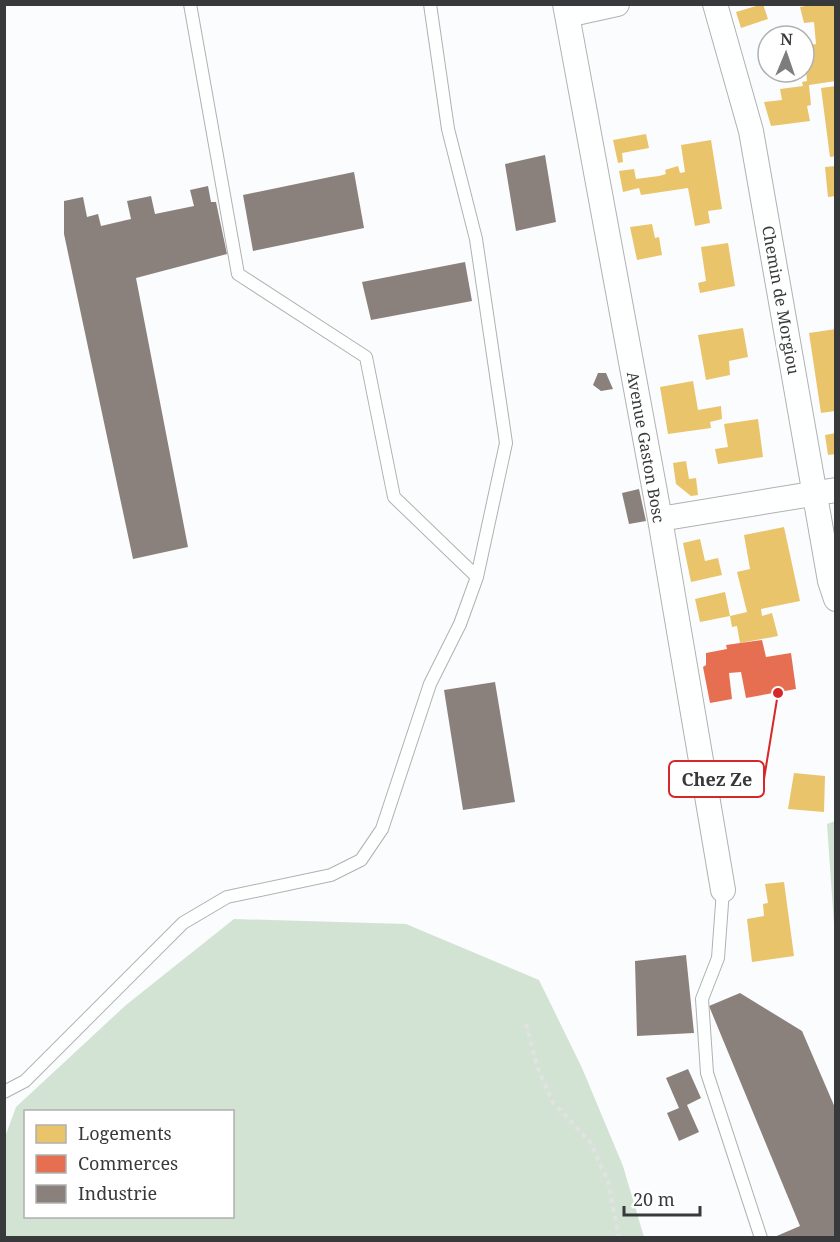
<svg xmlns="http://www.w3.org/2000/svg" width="840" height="1242" viewBox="0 0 840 1242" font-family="'Noto Serif',serif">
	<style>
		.forest { fill: #d2e3d3; fill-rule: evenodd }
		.homes { fill: #e9c46a }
		.shops { fill: #e76f51 }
		.industry { fill: #8a817c }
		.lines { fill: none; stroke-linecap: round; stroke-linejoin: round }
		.lane-casing { stroke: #b1b1b2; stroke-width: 14 }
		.street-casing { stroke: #b1b1b2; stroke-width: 26 }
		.path { stroke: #e2e2e3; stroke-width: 4; stroke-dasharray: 4.5 4.5; stroke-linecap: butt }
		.lane { stroke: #feffff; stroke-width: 12 }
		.street { stroke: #feffff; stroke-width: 24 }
		.labels { text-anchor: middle; stroke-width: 6; stroke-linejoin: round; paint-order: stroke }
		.street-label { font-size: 16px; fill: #38393a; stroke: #fff }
		.leader { fill: none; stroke: #d62828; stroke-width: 2 }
		.callout-dot { fill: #d62828; stroke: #fff; stroke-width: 2 }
		.callout { fill: #fff; stroke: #d62828; stroke-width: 2 }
		.callout-label { font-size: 18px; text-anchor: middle; font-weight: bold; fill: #38393a }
	</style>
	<rect width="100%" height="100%" fill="#fbfcfd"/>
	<path class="forest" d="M 835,821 L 836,821 L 835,939 L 827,824 Z
		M 234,919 L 406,924 L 539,980 L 582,1068 L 623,1166 L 644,1237 L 5,1237 L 5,1137 L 16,1107 L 126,1005 ZM 26,1112 L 232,1112 L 232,1216 L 26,1216 Z"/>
	<path class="homes" d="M 763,4 L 768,19 L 741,28 L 736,12 Z
		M 816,4 L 836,4 L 836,81 L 809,85 L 811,105 L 807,106 L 810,121 L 771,126 L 764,102 L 782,100 L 780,89 L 803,86 L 802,82 L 807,81 L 804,46 L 816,44 L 814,22 L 804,23 L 800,7 Z
		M 836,86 L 836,156 L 830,157 L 821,88 Z
		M 646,134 L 649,148 L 622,153 L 623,162 L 618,163 L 613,140 Z
		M 711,140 L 722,209 L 708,211 L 710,223 L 695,226 L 688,188 L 641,195 L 639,188 L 623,192 L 619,171 L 634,169 L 636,179 L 659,176 L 666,174 L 665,170 L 678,166 L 680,173 L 685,172 L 681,145 Z
		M 836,166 L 836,196 L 828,197 L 825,167 Z
		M 652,224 L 655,238 L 659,237 L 662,255 L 637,260 L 630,227 Z
		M 728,243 L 735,286 L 700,293 L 698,283 L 706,281 L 701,247 Z
		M 743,328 L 748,357 L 729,361 L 730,375 L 706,380 L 698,335 Z
		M 836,329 L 835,411 L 821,413 L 809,333 Z
		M 693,381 L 698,410 L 721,406 L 722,419 L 710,422 L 711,428 L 668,434 L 660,387 Z
		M 758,419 L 763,457 L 718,464 L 715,449 L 728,447 L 724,424 Z
		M 836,433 L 836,454 L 828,455 L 825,435 Z
		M 686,461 L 689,479 L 696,478 L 698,495 L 691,496 L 676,484 L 673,463 Z
		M 784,527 L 800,601 L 761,609 L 762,616 L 772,613 L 778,636 L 740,643 L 737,626 L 732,627 L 730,616 L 747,612 L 737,572 L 750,569 L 744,535 Z
		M 700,539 L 705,561 L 718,558 L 722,575 L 691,582 L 683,543 Z
		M 725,592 L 730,616 L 700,622 L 695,599 Z
		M 794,773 L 825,776 L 824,812 L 788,809 Z
		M 784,882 L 794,956 L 752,962 L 747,919 L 764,916 L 763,904 L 768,903 L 765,884 Z"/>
	<path class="shops" d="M 762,640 L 766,657 L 791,653 L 796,689 L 746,698 L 741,672 L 729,673 L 732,699 L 710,703 L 703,667 L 706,665 L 706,653 L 727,649 L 726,645 Z"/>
	<path class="industry" d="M 545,155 L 556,222 L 516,231 L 505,164 Z
		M 354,172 L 364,228 L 253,251 L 243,195 Z
		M 208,186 L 211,202 L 216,202 L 227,254 L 136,278 L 188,547 L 133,559 L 64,234 L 64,201 L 83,197 L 87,217 L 98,214 L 101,226 L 131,219 L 127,201 L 151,196 L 155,214 L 194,206 L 190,190 Z
		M 465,262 L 472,301 L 371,320 L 362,282 Z
		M 598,373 L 606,373 L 613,389 L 601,391 L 593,385 Z
		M 639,489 L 646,521 L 629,524 L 622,493 Z
		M 495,682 L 515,802 L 463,810 L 444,690 Z
		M 686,955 L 694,1033 L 637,1036 L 635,961 Z
		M 740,993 L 802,1031 L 836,1110 L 836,1238 L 772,1238 L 800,1226 L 709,1006 Z
		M 688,1069 L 701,1098 L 687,1105 L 699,1132 L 679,1141 L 667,1113 L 679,1108 L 666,1078 Z"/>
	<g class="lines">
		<defs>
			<path id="lane" d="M 190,4 L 238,274 L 366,357 L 394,497 L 477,577
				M 723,890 L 718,958 L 702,999 L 707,1073 L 761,1238
				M 4,1092 L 25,1081 L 183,923 L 227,897 L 331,875 L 361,860 L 382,829 L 430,684 L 460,624 L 477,577 L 506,443 L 476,239 L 448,129 L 430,4"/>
			<path id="street" d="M 565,4 L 660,519 L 723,890
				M 715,4 L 751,131 L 830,581 L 836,599
				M 567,15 L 617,4
				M 660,519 L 836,490"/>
		</defs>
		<use href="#lane" class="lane-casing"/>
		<use href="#street" class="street-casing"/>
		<path class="path" d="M 526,1024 L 537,1066 L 552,1101 L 590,1142 L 608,1181 L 619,1238"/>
		<use href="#lane" class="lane"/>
		<use href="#street" class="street"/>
	</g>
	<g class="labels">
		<g class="street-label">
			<text transform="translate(781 300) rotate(80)" y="6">Chemin de Morgiou</text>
			<text transform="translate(646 447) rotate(80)" y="6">Avenue Gaston Bosc</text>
		</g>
	</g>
	<path class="leader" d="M778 693L764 779"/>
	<circle class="callout-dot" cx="778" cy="693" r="6"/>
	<rect class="callout" x="669" y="761" width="95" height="36" rx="6"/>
	<g class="callout-label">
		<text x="717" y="786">Chez Ze</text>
	</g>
	<rect width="840" height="1242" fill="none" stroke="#38393a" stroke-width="12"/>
	<rect x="24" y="1110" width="210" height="108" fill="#ffffff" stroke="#afb0b0" stroke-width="1.5"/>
	<rect x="36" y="1125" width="30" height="18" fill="#e9c46a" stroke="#afb0b0" stroke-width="1.5"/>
	<text x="78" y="1140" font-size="18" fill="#38393a">Logements</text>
	<rect x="36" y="1155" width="30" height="18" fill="#e76f51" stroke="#afb0b0" stroke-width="1.5"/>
	<text x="78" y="1170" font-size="18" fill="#38393a">Commerces</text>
	<rect x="36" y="1185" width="30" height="18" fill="#8a817c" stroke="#afb0b0" stroke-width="1.5"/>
	<text x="78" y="1200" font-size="18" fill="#38393a">Industrie</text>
	<g transform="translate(786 54) rotate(2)"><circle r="28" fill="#ffffff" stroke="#afb0b0" stroke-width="1.5"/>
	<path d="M0-4.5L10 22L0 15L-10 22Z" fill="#7c7d7e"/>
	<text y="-9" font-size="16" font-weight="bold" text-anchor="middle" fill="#38393a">N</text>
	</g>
	<path d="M624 1206v9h76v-9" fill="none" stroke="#38393a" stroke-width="3"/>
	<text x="633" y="1206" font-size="18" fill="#38393a" stroke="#ffffff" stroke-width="4.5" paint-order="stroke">20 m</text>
</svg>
